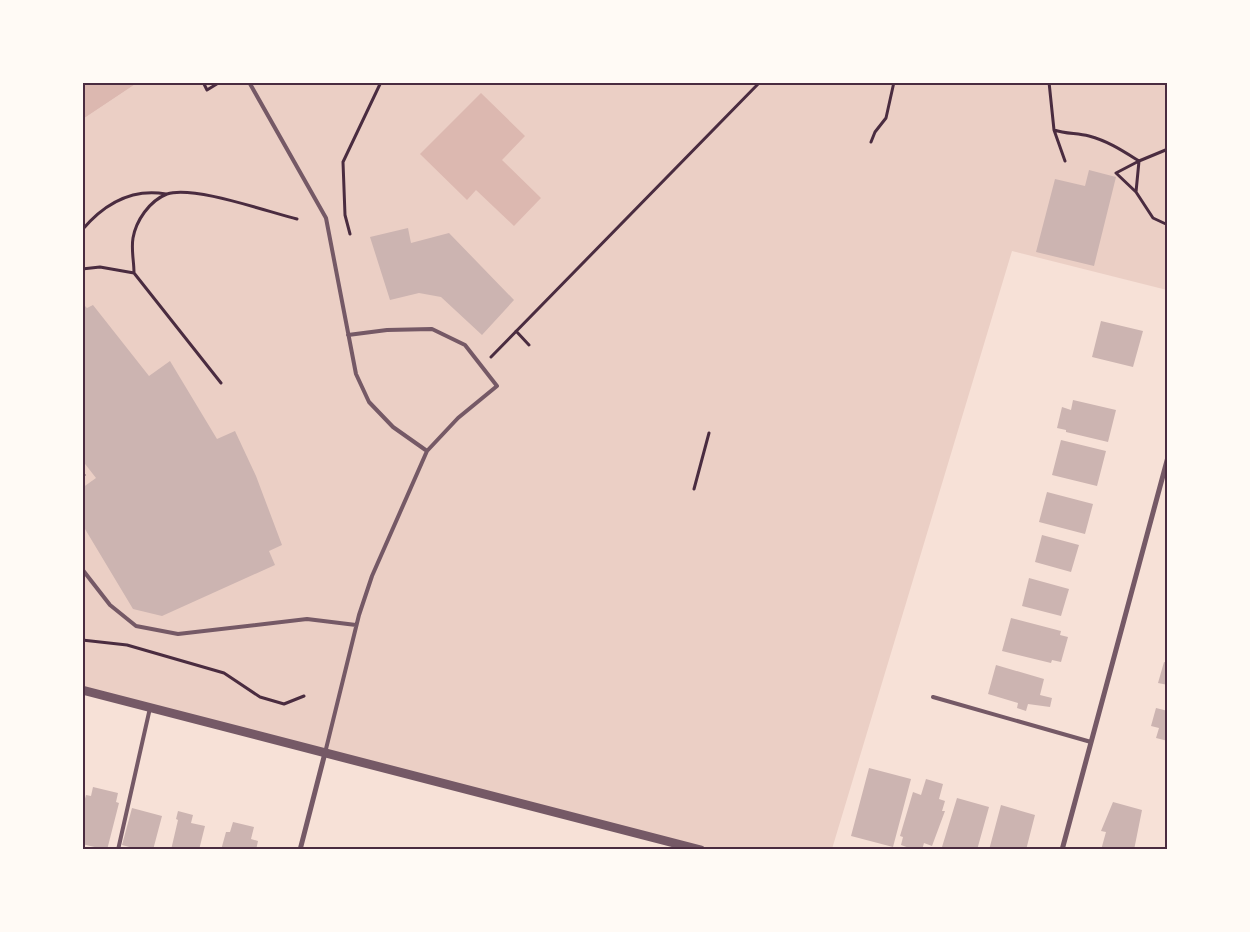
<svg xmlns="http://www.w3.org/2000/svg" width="1250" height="932" viewBox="0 0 1250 932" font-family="'Fira Sans',sans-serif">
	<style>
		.green { fill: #ebcfc5 }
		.water { fill: #dcb8b0 }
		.building { fill: #ccb4b1 }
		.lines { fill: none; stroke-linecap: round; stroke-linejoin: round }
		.path { stroke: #4a2c40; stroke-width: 3 }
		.service { stroke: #755966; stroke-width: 4 }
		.minor { stroke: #755966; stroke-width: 5 }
		.tertiary { stroke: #755966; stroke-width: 9 }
		.neatline { fill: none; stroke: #4a2c40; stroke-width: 2 }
	</style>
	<rect width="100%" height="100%" fill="#f7e1d7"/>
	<path class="green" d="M 137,83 L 1167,83 L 1167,290 L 1012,251 L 832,849 L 701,849 L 83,687 L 83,119 Z"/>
	<path class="water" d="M 83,82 L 137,82 L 137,83 L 83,119 Z
		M 481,93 L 525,136 L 502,160 L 541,198 L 514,226 L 476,190 L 467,200 L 420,154 Z"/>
	<path class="building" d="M 1089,170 L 1116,177 L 1094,266 L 1036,252 L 1055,179 L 1085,186 Z
		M 408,228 L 411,243 L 449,233 L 514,300 L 482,335 L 441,297 L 419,293 L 390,300 L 370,237 Z
		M 82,303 L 87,308 L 93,305 L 149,376 L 170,361 L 217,439 L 235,431 L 256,476 L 282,545 L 269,551 L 275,565 L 162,616 L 133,609 L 82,524 L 82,488 L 96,478 L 82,460 Z
		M 1101,321 L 1143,331 L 1133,367 L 1092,357 Z
		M 1073,400 L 1116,410 L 1108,442 L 1066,432 L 1066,430 L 1057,428 L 1062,407 L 1071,410 Z
		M 1061,440 L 1106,451 L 1097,486 L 1052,475 Z
		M 1047,492 L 1093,504 L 1085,534 L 1039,522 Z
		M 1042,535 L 1079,545 L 1071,572 L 1035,562 Z
		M 1029,578 L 1069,589 L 1061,616 L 1022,606 Z
		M 1011,618 L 1061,631 L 1060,635 L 1068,637 L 1061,662 L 1052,660 L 1051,663 L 1002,651 Z
		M 1164,662 L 1168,663 L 1168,685 L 1158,683 Z
		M 996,665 L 1044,679 L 1040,695 L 1052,698 L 1050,707 L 1028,704 L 1026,711 L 1017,708 L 1018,703 L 988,694 Z
		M 1156,708 L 1168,711 L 1168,741 L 1156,738 L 1159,728 L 1151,726 Z
		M 869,768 L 911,779 L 893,847 L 851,836 Z
		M 926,779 L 943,784 L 939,799 L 945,801 L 942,811 L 945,811 L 932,846 L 924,843 L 922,850 L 915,850 L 901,845 L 903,837 L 900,836 L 913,792 L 921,795 Z
		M 93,787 L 118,793 L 116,802 L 119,803 L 107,850 L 82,844 L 82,810 L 86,795 L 91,796 Z
		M 957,798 L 989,807 L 977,850 L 951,850 L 942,847 Z
		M 1113,802 L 1142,810 L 1134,850 L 1101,850 L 1106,832 L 1101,831 Z
		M 1001,805 L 1035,815 L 1026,850 L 989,850 Z
		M 132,808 L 162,816 L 153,850 L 133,850 L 133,848 L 122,845 Z
		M 178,811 L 193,815 L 191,823 L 205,826 L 199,850 L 171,850 L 178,820 L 176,819 Z
		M 233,822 L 254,827 L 251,839 L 258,841 L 256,850 L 221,850 L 226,832 L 230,832 Z"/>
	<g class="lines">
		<path class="path" d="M 203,82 L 207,90 L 220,82
			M 1049,82 L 1054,130 C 1066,134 1077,133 1089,136 C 1108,141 1123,151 1139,161 L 1116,173 L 1136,192
			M 1054,130 L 1065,161
			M 871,142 L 875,132 L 886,118 L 894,82
			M 1168,149 L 1139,161 L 1136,192 L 1153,218 L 1168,225
			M 82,230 C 104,204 132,188 166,194
			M 350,234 L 345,215 L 343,162 L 381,82
			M 82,269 L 100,267 L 134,273
			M 516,331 L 529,345
			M 491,357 L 760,82
			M 221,383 L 134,273 C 134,261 131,250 133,238 C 136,221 149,201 167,194 C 193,185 268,212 297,219
			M 82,472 L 84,475
			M 694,489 L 709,433
			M 82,640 L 127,645 L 224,673 L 260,697 L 284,704 L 304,696"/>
		<path class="service" d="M 249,82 L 326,218 L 356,374 L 369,402 L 393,427 L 427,451 L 372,576 L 359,615 L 325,753
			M 348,335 L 387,330 L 432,329 L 465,345 L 497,386 L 458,418 L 427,451
			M 82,569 L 110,605 L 136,626 L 178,634 L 307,619 L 356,625
			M 933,697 L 1091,742
			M 118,850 L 150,708"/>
		<path class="minor" d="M 300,850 L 325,753
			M 1062,850 L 1168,457"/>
		<path class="tertiary" d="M 82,690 L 701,850"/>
	</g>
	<rect width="1250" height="932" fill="none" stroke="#fffaf5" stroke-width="168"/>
	<rect x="84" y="84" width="1082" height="764" class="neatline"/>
</svg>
